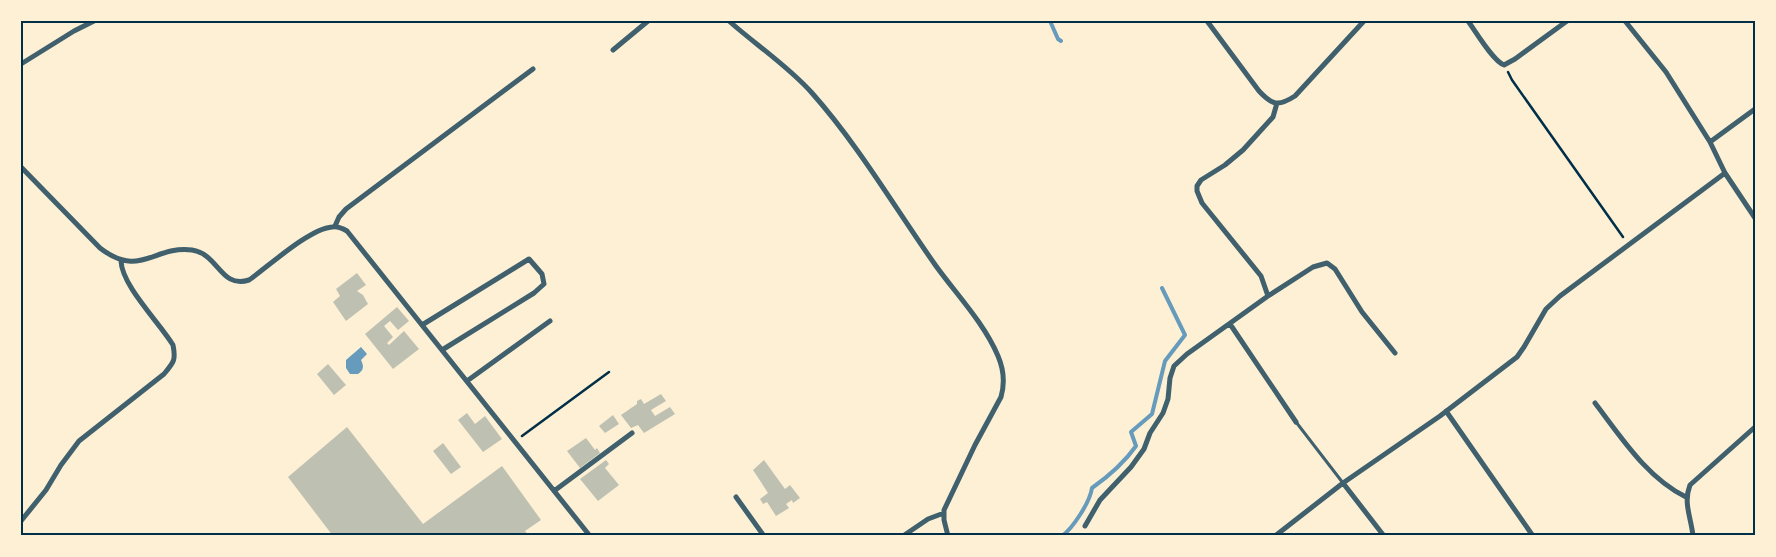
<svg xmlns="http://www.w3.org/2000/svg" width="1776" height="557" viewBox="0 0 1776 557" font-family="Arial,sans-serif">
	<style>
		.water { fill: #669bbc }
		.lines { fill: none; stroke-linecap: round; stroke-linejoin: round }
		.stream { stroke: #669bbc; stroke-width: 4 }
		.building { fill: #bec0b2 }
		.path { stroke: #003049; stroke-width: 2.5 }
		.service { stroke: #3f606c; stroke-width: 3 }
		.minor { stroke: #3f606c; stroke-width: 5 }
		.neatline { fill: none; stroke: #003049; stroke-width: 2 }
	</style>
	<rect width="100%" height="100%" fill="#fdf0d5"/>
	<path class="water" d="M 361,347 L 367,354 L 361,360 C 364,366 364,370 358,374 L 350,374 L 346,368 L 346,360 Z"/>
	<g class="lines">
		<path class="stream" d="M 1050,21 L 1058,39 L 1061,41
			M 1062,536 C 1073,528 1090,502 1092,488 C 1109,476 1124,463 1136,446 L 1131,432 L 1152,414 L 1165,361 L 1185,335 L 1162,288"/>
	</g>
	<path class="building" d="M 357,273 L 366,285 L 357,291 L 363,295 L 368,304 L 346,321 L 333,302 L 340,296 L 336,289 Z
		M 397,307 L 409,321 L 398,330 L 390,321 L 384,326 L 393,337 L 387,343 L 389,345 L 404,331 L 419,349 L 393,369 L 365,334 Z
		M 328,364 L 346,385 L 334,395 L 317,374 Z
		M 661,394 L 666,401 L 651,410 L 655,416 L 670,407 L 675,414 L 644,433 L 638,425 L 631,428 L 621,415 L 637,404 L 637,401 L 641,399 L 644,404 Z
		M 467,413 L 475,424 L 485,416 L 502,439 L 483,452 L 458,420 Z
		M 613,415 L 619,424 L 605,433 L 599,426 Z
		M 347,427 L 423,524 L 502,466 L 541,520 L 525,531 L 529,536 L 333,536 L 288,477 Z
		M 586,438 L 595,450 L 597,448 L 600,453 L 580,468 L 567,451 Z
		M 443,443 L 461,467 L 451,474 L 433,451 Z
		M 606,460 L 609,464 L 605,468 L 619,485 L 598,501 L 580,479 Z
		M 764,460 L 785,489 L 790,485 L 800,498 L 793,503 L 792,500 L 786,504 L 789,508 L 776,516 L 767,502 L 763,504 L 760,499 L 768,493 L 753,470 Z"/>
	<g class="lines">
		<path class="path" d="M 1508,72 L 1512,80 L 1623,237
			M 522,436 L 609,372"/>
		<path class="service" d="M 1296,422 L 1343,483"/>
		<path class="minor" d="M 729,21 C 756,45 788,66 812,93 C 859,146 895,208 936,266 C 957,295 984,323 998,356 C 1004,370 1005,383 1001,397 L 975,445 L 944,510 L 944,520 L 948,536
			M 1207,21 L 1259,91 C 1272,105 1278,107 1295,96 L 1364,21
			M 1468,21 C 1476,32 1493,61 1504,65 L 1515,59 L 1567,21
			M 1625,21 L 1666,72 L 1710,142 L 1725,173 L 1755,218
			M 613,50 L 648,21
			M 21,64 L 74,31 L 94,21
			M 1710,142 L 1755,109
			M 21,167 L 100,248 C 140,279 154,245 192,250 C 219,254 220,289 249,280 C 269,266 309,229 332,227 C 337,226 342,228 347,231 L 590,536
			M 335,226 L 339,217 L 346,209 L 533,69
			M 1268,296 L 1261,276 L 1202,203 L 1197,191 L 1197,186 L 1201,180 L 1225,165 L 1243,150 L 1273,117 L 1277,103
			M 1230,324 L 1296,422
			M 422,325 L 529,259 L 542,274 L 544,284 L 534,293 L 442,350
			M 467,381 L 550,321
			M 1595,403 C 1621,437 1647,478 1686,497
			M 1446,411 L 1533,536
			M 1343,483 L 1384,536
			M 554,491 L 632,433
			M 736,497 L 764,536
			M 21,521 L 46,490 L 61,465 L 79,441 L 164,374 C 174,362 176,360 173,345 C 159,322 122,286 121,261
			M 1085,526 L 1100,500 L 1131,467 L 1144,449 L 1150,433 L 1163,413 L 1168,399 L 1170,378 L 1174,366 L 1187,354 L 1268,296 L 1313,267 L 1327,263 L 1335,269 L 1362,312 L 1395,353
			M 903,536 L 928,519 L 944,513
			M 1275,536 L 1343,483 L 1440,416 L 1517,357 L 1524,347 L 1546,309 L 1560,296 L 1725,173
			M 1693,536 C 1691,517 1683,503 1690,485 L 1755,427"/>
	</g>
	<rect width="1776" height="557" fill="none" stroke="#fdf0d5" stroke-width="45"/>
	<rect x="22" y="22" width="1732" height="512" class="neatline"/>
</svg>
